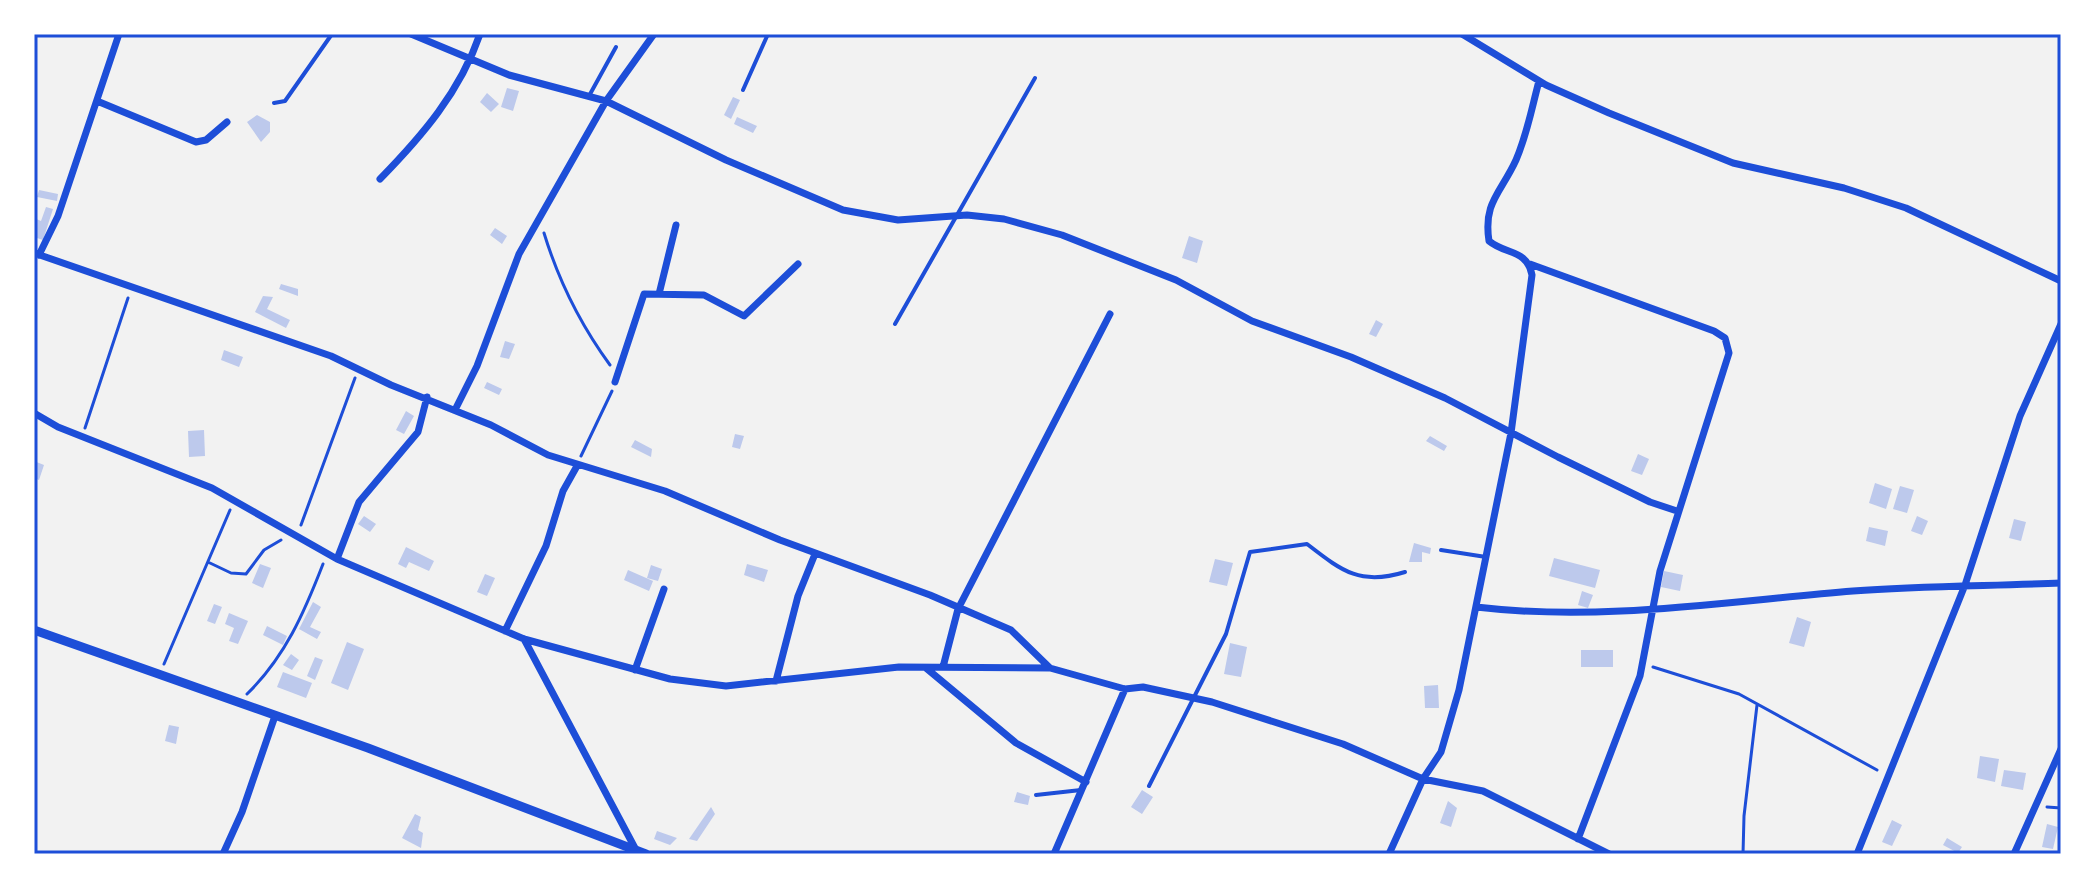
<svg xmlns="http://www.w3.org/2000/svg" width="2095" height="888" viewBox="0 0 2095 888" font-family="Helvetica,sans-serif">
	<style>
		.building { fill: #bdc9ec }
		.lines { fill: none; stroke-linecap: round; stroke-linejoin: round }
		.path { stroke: #1d4ed8; stroke-width: 3 }
		.service { stroke: #1d4ed8; stroke-width: 4 }
		.minor { stroke: #1d4ed8; stroke-width: 7 }
		.tertiary { stroke: #1d4ed8; stroke-width: 9 }
		.neatline { fill: none; stroke: #1d4ed8; stroke-width: 3 }
	</style>
	<rect width="100%" height="100%" fill="#f2f2f2"/>
	<path class="building" d="M 507,88 L 519,91 L 513,111 L 501,107 Z
		M 487,93 L 499,104 L 491,112 L 480,102 Z
		M 733,97 L 740,100 L 731,119 L 724,115 Z
		M 257,115 L 270,122 L 270,132 L 261,142 L 247,122 Z
		M 737,117 L 757,126 L 753,133 L 734,124 Z
		M 39,190 L 58,194 L 57,201 L 37,197 Z
		M 46,207 L 53,209 L 43,240 L 34,237 L 34,218 L 41,221 Z
		M 495,228 L 507,236 L 502,244 L 490,235 Z
		M 1189,236 L 1203,241 L 1197,263 L 1182,258 Z
		M 281,284 L 298,289 L 298,296 L 279,289 Z
		M 263,296 L 273,297 L 267,309 L 290,320 L 286,328 L 255,312 Z
		M 1376,320 L 1383,324 L 1376,337 L 1369,334 Z
		M 505,341 L 515,344 L 509,359 L 500,357 Z
		M 224,350 L 243,357 L 239,367 L 221,360 Z
		M 487,382 L 502,389 L 499,395 L 484,388 Z
		M 406,411 L 414,416 L 404,434 L 396,430 Z
		M 204,430 L 205,456 L 189,457 L 188,431 Z
		M 735,434 L 744,436 L 740,449 L 732,447 Z
		M 1430,436 L 1447,446 L 1444,451 L 1426,441 Z
		M 635,440 L 652,449 L 651,457 L 631,447 Z
		M 1638,454 L 1649,459 L 1642,475 L 1631,471 Z
		M 34,461 L 44,465 L 39,480 L 34,478 Z
		M 1875,483 L 1892,489 L 1886,509 L 1869,503 Z
		M 1900,486 L 1914,490 L 1907,513 L 1893,509 Z
		M 364,516 L 376,524 L 370,532 L 358,524 Z
		M 1917,516 L 1928,521 L 1922,535 L 1911,531 Z
		M 2014,519 L 2026,522 L 2021,541 L 2009,538 Z
		M 1869,527 L 1888,531 L 1885,546 L 1866,541 Z
		M 1414,543 L 1431,548 L 1430,554 L 1422,552 L 1422,562 L 1409,562 Z
		M 406,547 L 434,561 L 429,571 L 409,562 L 406,568 L 398,564 Z
		M 1554,558 L 1600,570 L 1595,588 L 1549,576 Z
		M 1215,559 L 1233,563 L 1227,586 L 1209,582 Z
		M 260,564 L 271,568 L 263,588 L 252,583 Z
		M 747,564 L 768,570 L 764,582 L 744,575 Z
		M 651,565 L 662,569 L 658,581 L 647,578 Z
		M 628,570 L 653,581 L 649,591 L 624,580 Z
		M 1664,571 L 1683,575 L 1680,591 L 1661,587 Z
		M 485,574 L 495,578 L 487,596 L 477,592 Z
		M 1582,591 L 1593,595 L 1588,608 L 1578,605 Z
		M 313,602 L 321,607 L 310,627 L 321,632 L 317,639 L 299,629 Z
		M 214,604 L 222,607 L 215,624 L 207,621 Z
		M 229,613 L 248,621 L 238,644 L 229,641 L 234,628 L 225,624 Z
		M 1797,617 L 1811,622 L 1804,647 L 1789,643 Z
		M 267,626 L 287,636 L 283,645 L 263,635 Z
		M 347,642 L 364,649 L 348,690 L 331,683 Z
		M 1230,643 L 1247,647 L 1241,677 L 1224,674 Z
		M 1581,650 L 1613,650 L 1613,667 L 1581,667 Z
		M 291,654 L 299,660 L 292,670 L 283,665 Z
		M 315,657 L 323,660 L 315,680 L 307,676 Z
		M 283,672 L 312,683 L 306,698 L 277,687 Z
		M 1438,685 L 1439,708 L 1425,708 L 1424,686 Z
		M 169,725 L 179,727 L 176,744 L 165,741 Z
		M 1980,756 L 1999,759 L 1995,782 L 1977,778 Z
		M 2004,770 L 2026,773 L 2023,790 L 2001,786 Z
		M 1142,790 L 1153,797 L 1142,814 L 1131,807 Z
		M 1017,792 L 1030,796 L 1028,805 L 1014,802 Z
		M 1448,801 L 1457,808 L 1451,827 L 1440,823 Z
		M 711,807 L 715,814 L 697,841 L 689,839 Z
		M 415,814 L 421,817 L 418,830 L 423,833 L 421,848 L 402,838 Z
		M 1892,820 L 1902,825 L 1892,846 L 1882,842 Z
		M 2047,824 L 2058,827 L 2053,849 L 2042,847 Z
		M 657,831 L 677,838 L 670,845 L 654,839 Z
		M 1947,838 L 1962,847 L 1958,853 L 1943,845 Z"/>
	<g class="lines">
		<path class="path" d="M 544,233 C 559,282 580,324 610,365
			M 85,428 L 128,298
			M 581,456 L 612,391
			M 301,525 L 355,378
			M 210,563 L 231,573 L 246,574 L 264,550 L 281,540
			M 164,664 L 230,510
			M 1653,667 L 1739,694 L 1877,770
			M 247,694 C 285,657 304,613 323,564
			M 2047,807 L 2061,808
			M 1743,854 L 1744,816 L 1757,705"/>
		<path class="service" d="M 743,90 L 768,34
			M 589,96 L 616,47
			M 274,103 L 285,101 L 332,34
			M 895,324 L 1035,78
			M 1441,550 L 1486,557
			M 1149,786 L 1226,634 L 1250,552 L 1307,544 C 1342,571 1360,586 1405,572
			M 1036,795 L 1081,790"/>
		<path class="minor" d="M 411,34 L 509,75 L 606,101 L 726,160 L 843,210 L 898,220 L 967,215 L 1004,219 L 1062,235 L 1176,280 L 1252,321 L 1351,357 L 1445,398 L 1558,457 L 1650,502 L 1677,511
			M 1462,34 L 1546,85 L 1609,113 L 1733,163 L 1844,188 L 1906,208 L 2061,281
			M 97,101 L 196,142 L 206,140 L 227,122
			M 380,179 C 422,136 460,92 480,34
			M 34,253 L 331,356 L 391,385 L 491,425 L 548,455 L 665,491 L 780,540 L 930,595 L 1011,630 L 1050,668 L 1125,689 L 1143,687 L 1212,702 L 1343,744 L 1423,779 L 1483,791 L 1609,854
			M 39,255 L 58,216 L 119,34
			M 1530,264 L 1714,331 L 1725,338 L 1729,353 L 1660,571 L 1640,676 L 1578,839
			M 659,294 L 676,225
			M 615,382 L 644,294 L 704,295 L 744,316 L 798,264
			M 455,410 L 477,366 L 519,254 L 606,101 L 654,34
			M 34,413 L 58,427 L 212,488 L 337,559 L 524,639 L 670,679 L 726,686 L 899,667 L 1050,668
			M 337,559 L 359,502 L 418,432 L 427,397
			M 1476,607 C 1602,622 1728,601 1853,591 C 1923,586 1992,586 2061,583
			M 505,631 L 546,546 L 563,491 L 577,466
			M 524,639 L 636,850
			M 943,667 L 958,609 L 1110,314
			M 926,668 L 1016,743 L 1086,782
			M 635,670 L 664,589
			M 776,681 L 798,596 L 815,554
			M 223,854 L 242,812 L 275,716
			M 1054,854 L 1125,689
			M 1389,854 L 1423,779 L 1441,752 L 1459,690 L 1511,433 L 1532,275 C 1527,249 1506,255 1489,241 C 1483,202 1501,193 1516,160 C 1527,135 1532,107 1539,81
			M 1857,854 L 1965,585 L 2020,416 L 2061,324
			M 2014,854 L 2061,749"/>
		<path class="tertiary" d="M 34,630 L 368,748 L 646,854"/>
	</g>
	<rect width="2095" height="888" fill="none" stroke="#ffffff" stroke-width="72"/>
	<rect x="36" y="36" width="2023" height="816" class="neatline"/>
</svg>
